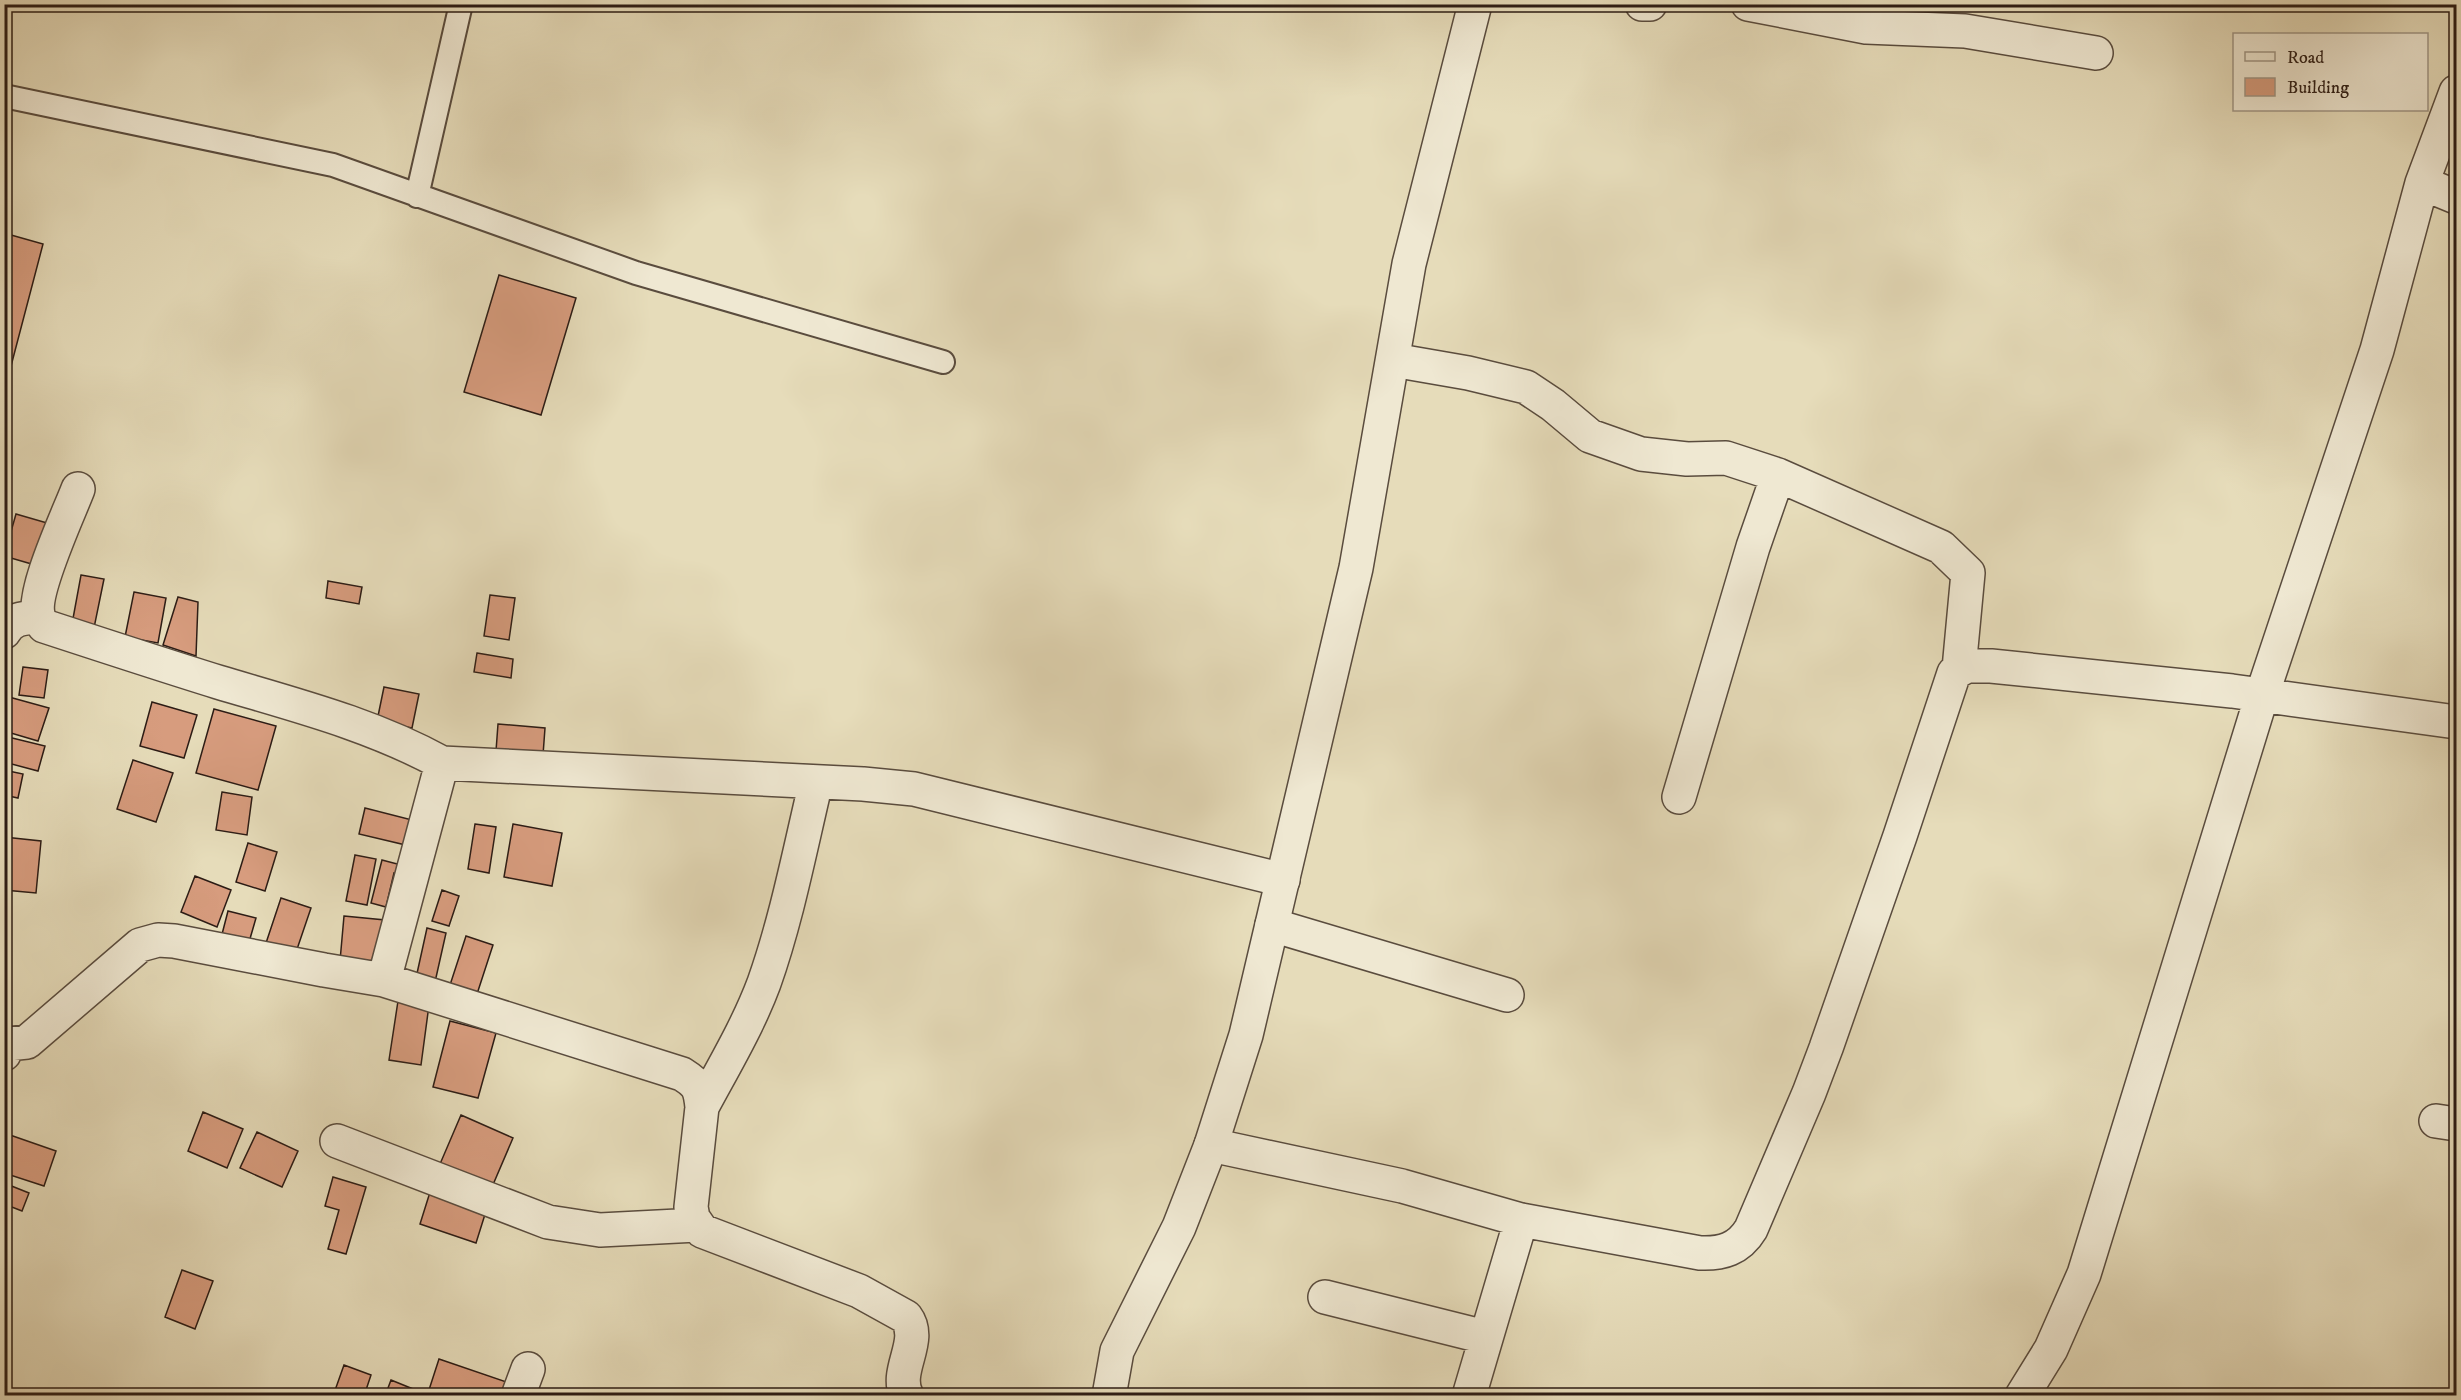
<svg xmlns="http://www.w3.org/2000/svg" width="2461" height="1400" viewBox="0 0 2461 1400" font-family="'IM FELL DW Pica',serif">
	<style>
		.building { fill: #d79c7e; stroke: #2c1c15; stroke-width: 1.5 }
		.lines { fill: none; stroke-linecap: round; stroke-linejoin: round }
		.service-casing { stroke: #5a4c3e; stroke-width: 26 }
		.minor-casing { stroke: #5a4c3e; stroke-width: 36 }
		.tertiary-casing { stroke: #5a4c3e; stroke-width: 36 }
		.service { stroke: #efe8d2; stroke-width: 22 }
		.minor { stroke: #efe8d2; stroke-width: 33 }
		.tertiary { stroke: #efe8d2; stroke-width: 33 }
	</style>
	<rect width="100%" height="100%" fill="#e6dcba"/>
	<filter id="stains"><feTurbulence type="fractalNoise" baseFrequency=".00333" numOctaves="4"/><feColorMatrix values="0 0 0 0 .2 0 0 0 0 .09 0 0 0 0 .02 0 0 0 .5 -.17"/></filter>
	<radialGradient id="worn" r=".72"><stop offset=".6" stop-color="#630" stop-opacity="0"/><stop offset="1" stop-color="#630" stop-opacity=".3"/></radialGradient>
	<path class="building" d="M 4,233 L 43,244 L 11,366 L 4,364 Z
		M 499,275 L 576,298 L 541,415 L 464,392 Z
		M 16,514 L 54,525 L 42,567 L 4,556 Z
		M 81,575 L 104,579 L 94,628 L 72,624 Z
		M 328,581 L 362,587 L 359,604 L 326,598 Z
		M 134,592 L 166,598 L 158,643 L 125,637 Z
		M 490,595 L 515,598 L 509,640 L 484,636 Z
		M 178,597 L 198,602 L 196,656 L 163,645 Z
		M 477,653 L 513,659 L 511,678 L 474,672 Z
		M 23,667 L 48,670 L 44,698 L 19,695 Z
		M 384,687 L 419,694 L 412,728 L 377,721 Z
		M 9,697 L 49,708 L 38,741 L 4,731 L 4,712 Z
		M 152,702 L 197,715 L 184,758 L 140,746 Z
		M 214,709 L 276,726 L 258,790 L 196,773 Z
		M 498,724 L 545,728 L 543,755 L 496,751 Z
		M 4,736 L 45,746 L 38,771 L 4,762 Z
		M 133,760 L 173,773 L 156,822 L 117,809 Z
		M 4,770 L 23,774 L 18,798 L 4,795 Z
		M 222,792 L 252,797 L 247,835 L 216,830 Z
		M 365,808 L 416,821 L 410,846 L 359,834 Z
		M 475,824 L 496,827 L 489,873 L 468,869 Z
		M 513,824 L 562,833 L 552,886 L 504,877 Z
		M 4,837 L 41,841 L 36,893 L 4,890 Z
		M 248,843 L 277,852 L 265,891 L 236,882 Z
		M 355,855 L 376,859 L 367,905 L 346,901 Z
		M 382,860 L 405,866 L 403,875 L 394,873 L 386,907 L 371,903 Z
		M 195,876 L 231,890 L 217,927 L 181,912 Z
		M 442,890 L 459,896 L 449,926 L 432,921 Z
		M 281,898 L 311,908 L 294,958 L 264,949 Z
		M 228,911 L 256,918 L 247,949 L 220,942 Z
		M 344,916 L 385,920 L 380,965 L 340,961 Z
		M 427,928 L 446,933 L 435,982 L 416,978 Z
		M 466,936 L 493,945 L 477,994 L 450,985 Z
		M 398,1001 L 429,1005 L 421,1065 L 389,1060 Z
		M 450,1021 L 496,1033 L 478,1098 L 433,1087 Z
		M 203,1112 L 243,1129 L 227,1168 L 188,1151 Z
		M 461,1115 L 513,1138 L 489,1194 L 437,1171 Z
		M 257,1132 L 298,1151 L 282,1187 L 240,1168 Z
		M 10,1135 L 56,1151 L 44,1186 L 4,1173 L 4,1152 Z
		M 333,1177 L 366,1187 L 346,1254 L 328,1249 L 339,1210 L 325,1206 Z
		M 4,1183 L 29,1193 L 22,1211 L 4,1204 Z
		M 431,1189 L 487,1208 L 476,1243 L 420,1224 Z
		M 182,1270 L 213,1281 L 195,1329 L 165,1317 Z
		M 439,1359 L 512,1384 L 508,1396 L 427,1396 Z
		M 344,1365 L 371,1375 L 364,1396 L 333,1396 Z
		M 391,1380 L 418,1391 L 416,1396 L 385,1396 Z"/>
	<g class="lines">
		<defs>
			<path id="service" d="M 4,96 L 333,165 L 636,273 L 943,362
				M 417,196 L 461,4"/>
			<path id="minor" d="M 1642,4 L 1650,4
				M 1748,4 L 1866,27 L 1965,31 L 2096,53
				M 2422,183 L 2456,197
				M 1393,360 L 1468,373 L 1526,387 L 1553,405 L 1590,436 L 1641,454 L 1687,459 L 1726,458 L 1778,475 L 1941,547 L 1968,573 L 1959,669
				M 78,489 C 69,513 30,595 39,618 C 40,621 42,623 44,626 C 102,645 160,664 218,682 C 295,705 371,724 442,763
				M 4,632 C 12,618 24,618 38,617
				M 1679,797 L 1753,547 L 1778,475
				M 1272,925 L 1507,995
				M 384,980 L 442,763 L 863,784 L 914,789 L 1283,880
				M 4,1054 L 8,1044 L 27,1042 L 140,945 L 158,940 L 174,941 L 324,970 L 384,980 L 682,1074 C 698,1084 700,1088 702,1107 L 691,1207 L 693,1218 L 702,1231 L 859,1291 L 906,1317 C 924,1341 893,1371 907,1396
				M 702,1107 C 724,1066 748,1026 764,983 C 787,918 800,849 816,782
				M 2436,1121 L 2456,1124
				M 337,1141 L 548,1222 L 600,1230 L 697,1225
				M 1211,1145 L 1402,1186 L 1521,1220 L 1700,1253 C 1722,1254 1739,1249 1751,1229 L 1809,1093 L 1826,1048 L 1900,836 L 1954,673 L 1967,666 L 1991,666 L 2232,691 L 2456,722
				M 1325,1297 L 1485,1337
				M 518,1396 L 528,1369
				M 1469,1396 L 1521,1220
				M 2022,1396 L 2051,1349 L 2084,1274 L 2262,695 L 2377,350 L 2422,183 L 2456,92"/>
			<path id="tertiary" d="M 1109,1396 L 1117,1351 L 1179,1227 L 1211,1145 L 1246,1035 L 1356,568 L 1409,264 L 1475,4"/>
		</defs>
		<use href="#service" class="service-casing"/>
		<use href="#minor" class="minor-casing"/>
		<use href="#tertiary" class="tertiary-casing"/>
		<use href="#service" class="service"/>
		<use href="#minor" class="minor"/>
		<use href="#tertiary" class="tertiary"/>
	</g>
	<rect width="2461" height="1400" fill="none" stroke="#e6dcba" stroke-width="24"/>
	<rect x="6" y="6" width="2449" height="1388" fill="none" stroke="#2c1c15" stroke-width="3"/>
	<rect x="12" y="12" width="2437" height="1376" fill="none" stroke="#2c1c15" stroke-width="1.5"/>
	<rect x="2233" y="33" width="195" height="78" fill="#efe8d2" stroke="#a19686" stroke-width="1.5"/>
	<rect x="2245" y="52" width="30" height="9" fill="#efe8d2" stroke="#a19686" stroke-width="1.5"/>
	<text x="2287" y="63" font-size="18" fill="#2c1c15">Road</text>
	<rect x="2245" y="78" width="30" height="18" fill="#d79c7e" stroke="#a19686" stroke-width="1.5"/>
	<text x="2287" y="93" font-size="18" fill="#2c1c15">Building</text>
	<rect width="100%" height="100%" filter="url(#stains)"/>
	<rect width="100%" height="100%" fill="url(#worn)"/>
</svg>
